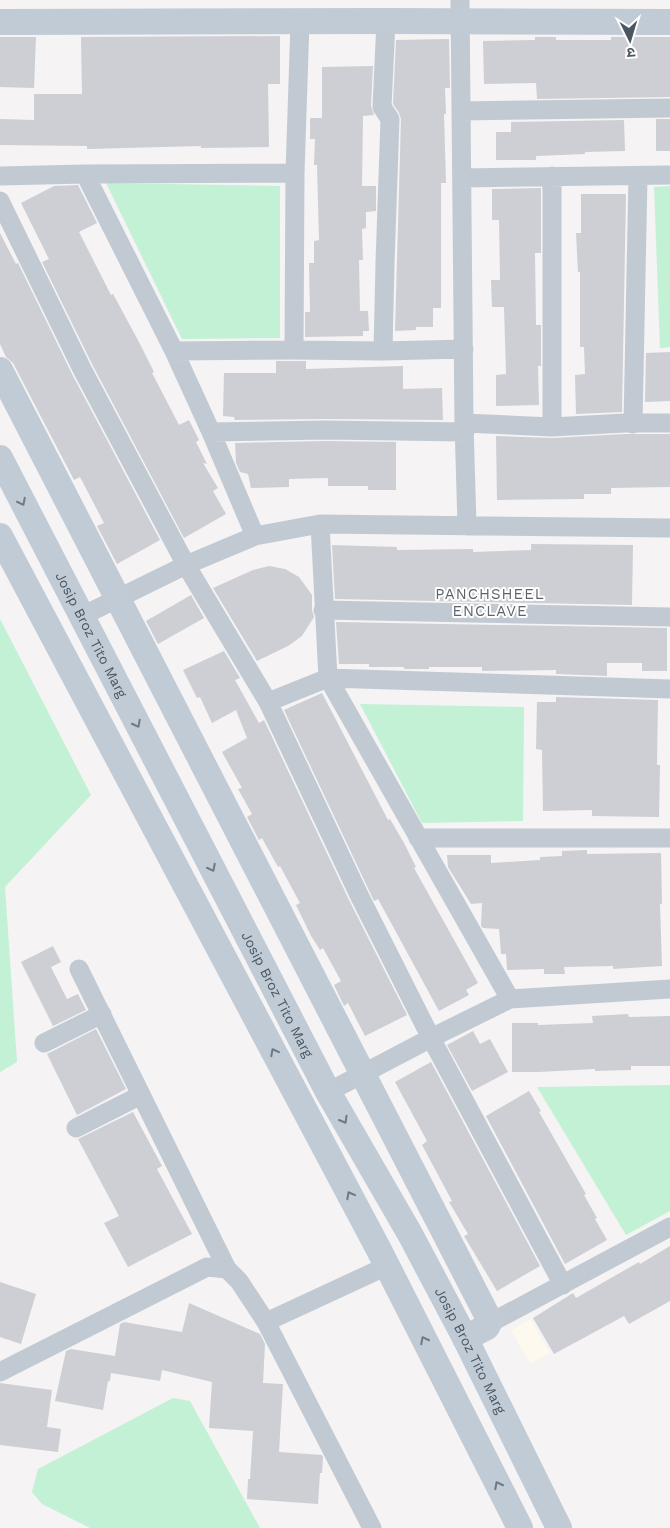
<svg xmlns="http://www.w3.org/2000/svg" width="670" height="1528" viewBox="0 0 670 1528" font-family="'Work Sans','Noto Sans Devanagari',sans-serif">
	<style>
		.commercial { fill: #fdf9ef }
		.green { fill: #c3f1d5 }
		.building { fill: #cdcfd5 }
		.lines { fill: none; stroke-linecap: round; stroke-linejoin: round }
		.street { stroke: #c1cad2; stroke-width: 19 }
		.secondary { stroke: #c1cbd6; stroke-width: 26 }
		.oneway { stroke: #6e7984 }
		.labels { text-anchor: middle; stroke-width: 4; stroke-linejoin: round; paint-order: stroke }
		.street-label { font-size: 14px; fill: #4a5661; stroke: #fff }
		.neighbourhood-label { font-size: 15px; letter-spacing: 1px; fill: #5f6368; stroke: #fff }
	</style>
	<rect width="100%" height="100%" fill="#f5f3f3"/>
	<path class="commercial" d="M 531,1319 L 550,1353 L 530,1364 L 511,1330 Z"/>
	<path class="green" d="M 106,183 L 280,186 L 280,338 L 182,339 Z
		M 670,186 L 670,347 L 660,348 L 654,187 Z
		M 0,619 L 91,795 L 5,887 L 17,1062 L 0,1072 Z
		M 360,704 L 524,707 L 523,821 L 422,823 Z
		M 670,1085 L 670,1211 L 626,1235 L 537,1087 Z
		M 173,1398 L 190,1401 L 260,1528 L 90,1528 L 42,1504 L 32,1492 L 38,1469 Z"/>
	<path class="building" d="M 280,36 L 280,84 L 268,84 L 269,147 L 201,148 L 201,146 L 87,149 L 87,146 L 0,145 L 0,119 L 34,120 L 34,94 L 82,94 L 81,37 Z
		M 0,37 L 36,37 L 34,88 L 0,87 Z
		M 535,37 L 556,37 L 556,40 L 611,40 L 611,37 L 670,37 L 670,97 L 537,99 L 536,83 L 484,84 L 483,41 L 535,40 Z
		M 449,39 L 450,88 L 445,88 L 446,114 L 444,114 L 446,183 L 441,183 L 441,308 L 433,308 L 433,327 L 416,327 L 416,330 L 395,331 L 401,119 L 399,113 L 393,104 L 396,40 Z
		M 373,66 L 371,106 L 374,115 L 363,116 L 362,186 L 376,186 L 376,211 L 366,212 L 366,228 L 362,229 L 363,260 L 359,260 L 360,311 L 368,311 L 369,331 L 363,331 L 363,336 L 305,337 L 305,312 L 310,312 L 309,263 L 314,263 L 314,241 L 319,240 L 317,165 L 314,165 L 315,139 L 310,139 L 310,118 L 322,118 L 322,67 Z
		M 656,119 L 670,119 L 670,151 L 656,151 Z
		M 624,120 L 625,151 L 585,152 L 585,154 L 536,156 L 536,160 L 496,160 L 496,132 L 511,132 L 511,122 Z
		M 78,185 L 97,223 L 79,232 L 111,295 L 113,294 L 140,344 L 154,372 L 152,373 L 179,425 L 189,420 L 199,440 L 196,442 L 207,464 L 203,463 L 218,488 L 213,491 L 226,514 L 184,538 L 92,364 L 42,262 L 49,259 L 21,203 L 54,186 Z
		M 541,188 L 541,253 L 535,253 L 536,325 L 541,325 L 541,366 L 538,366 L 539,405 L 496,406 L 496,375 L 506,374 L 504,307 L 492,307 L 491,280 L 500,280 L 499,220 L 492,220 L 492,189 Z
		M 581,194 L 626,194 L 622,412 L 576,414 L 575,375 L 585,374 L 584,347 L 580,347 L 580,272 L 578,272 L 576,233 L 581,233 Z
		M 0,233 L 16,264 L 18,263 L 72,374 L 160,540 L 117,564 L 97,526 L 104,523 L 80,477 L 74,480 L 13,363 L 6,357 L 0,344 Z
		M 670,352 L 670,401 L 645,402 L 646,353 Z
		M 276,361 L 306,361 L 306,369 L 403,366 L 403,389 L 442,388 L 443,420 L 326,419 L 235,420 L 234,417 L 223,416 L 224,373 L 276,373 Z
		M 625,434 L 670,434 L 670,487 L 611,488 L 611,494 L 584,494 L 584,499 L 497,500 L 496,436 L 553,438 Z
		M 326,441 L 396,442 L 396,490 L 368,490 L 368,486 L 328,486 L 328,478 L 289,479 L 289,487 L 251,488 L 248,474 L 240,472 L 236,463 L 235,443 Z
		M 531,544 L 633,545 L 632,605 L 335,599 L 332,545 L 397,547 L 397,550 L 473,549 L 473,552 L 531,550 Z
		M 269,566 L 285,569 L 299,577 L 312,595 L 312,610 L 314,617 L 302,636 L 288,646 L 257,661 L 213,588 L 253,570 Z
		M 191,595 L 204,618 L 158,644 L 146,621 Z
		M 336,622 L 667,628 L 667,671 L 642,671 L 642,663 L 607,663 L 607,676 L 556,674 L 556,670 L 482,671 L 482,667 L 429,667 L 429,669 L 404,669 L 404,667 L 369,667 L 369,664 L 339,664 Z
		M 224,651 L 240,678 L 235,680 L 259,723 L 264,720 L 349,900 L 407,1015 L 365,1036 L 348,1003 L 344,1006 L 334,985 L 341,981 L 323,948 L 320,950 L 311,936 L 296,905 L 300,903 L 280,866 L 278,867 L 262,838 L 259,840 L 247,817 L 252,814 L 238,789 L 242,788 L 222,752 L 247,738 L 236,710 L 212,723 L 200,697 L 197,698 L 183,670 Z
		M 322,693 L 388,820 L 390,819 L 404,843 L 416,867 L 414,868 L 478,983 L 466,990 L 469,995 L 439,1011 L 378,899 L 374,901 L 284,710 Z
		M 556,697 L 658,700 L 657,765 L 660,765 L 659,817 L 592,816 L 592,810 L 543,811 L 542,750 L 536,749 L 537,702 L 556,702 Z
		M 587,850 L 587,854 L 661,853 L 662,904 L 660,904 L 662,966 L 613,969 L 613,966 L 564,967 L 565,974 L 544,974 L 544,969 L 507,970 L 506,954 L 501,954 L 499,929 L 483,928 L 481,926 L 482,903 L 471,904 L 448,867 L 447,855 L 491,855 L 491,863 L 540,860 L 540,857 L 562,856 L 562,851 Z
		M 53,946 L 61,962 L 51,967 L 67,999 L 78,994 L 86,1010 L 53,1026 L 21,962 Z
		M 628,1014 L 629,1017 L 670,1016 L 670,1066 L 631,1066 L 631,1070 L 595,1071 L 595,1069 L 538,1072 L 512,1072 L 512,1023 L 538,1023 L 538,1025 L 593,1023 L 592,1016 Z
		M 96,1029 L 126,1089 L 77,1115 L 47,1054 Z
		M 473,1031 L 480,1044 L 490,1039 L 508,1072 L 472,1091 L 447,1045 Z
		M 431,1062 L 540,1266 L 497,1291 L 464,1236 L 468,1234 L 449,1202 L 452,1201 L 422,1145 L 427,1141 L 395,1082 Z
		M 529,1091 L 541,1111 L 539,1112 L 586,1194 L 584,1195 L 597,1218 L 595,1219 L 607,1240 L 565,1264 L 486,1116 Z
		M 133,1112 L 162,1166 L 157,1169 L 192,1234 L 128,1267 L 104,1223 L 119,1216 L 78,1139 Z
		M 670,1246 L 670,1301 L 629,1324 L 624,1316 L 554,1354 L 533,1318 L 573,1293 L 576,1298 L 639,1262 L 640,1264 Z
		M 0,1282 L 36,1294 L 21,1344 L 0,1337 Z
		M 189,1303 L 260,1334 L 265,1344 L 263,1383 L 283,1384 L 279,1452 L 322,1455 L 323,1457 L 322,1473 L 320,1473 L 318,1504 L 247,1499 L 248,1479 L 250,1479 L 253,1431 L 209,1428 L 212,1382 L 162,1370 L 160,1381 L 111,1373 L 110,1381 L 108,1381 L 103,1410 L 55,1401 L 66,1351 L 71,1349 L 115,1356 L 120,1324 L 124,1322 L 182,1332 Z
		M 0,1383 L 52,1390 L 47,1427 L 61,1429 L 58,1452 L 0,1445 Z"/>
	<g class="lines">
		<path class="street" d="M 460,0 L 464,423 L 467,526
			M 461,111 L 670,108
			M 0,176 L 85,174
			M 552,176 L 552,427
			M 462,178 L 670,175
			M 0,201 L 82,369 L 186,565 L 268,702 L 328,678 L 670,689
			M 294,350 L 295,173
			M 174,351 L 85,174 L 295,173 L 300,22
			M 383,351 L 385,263 L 390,119 L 382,107 L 386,21
			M 464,423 L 552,427 L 625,423 L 670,423
			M 633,424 L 638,176
			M 211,432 L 326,430 L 465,432
			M 320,524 L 328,678 L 510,999 L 431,1038 L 328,1092
			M 255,536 L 211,432 L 174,351 L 294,350 L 383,351 L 464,349
			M 323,610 L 670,617
			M 82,616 L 186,565 L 255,536 L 320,524 L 670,528
			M 268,702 L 359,895 L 431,1038 L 563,1285
			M 418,838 L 670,838
			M 79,969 L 227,1269
			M 510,999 L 670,989
			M 44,1043 L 102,1014
			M 76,1128 L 141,1095
			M 490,1323 L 670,1227
			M 0,1372 L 207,1267 L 227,1269 L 239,1281 L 266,1322
			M 372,1528 L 266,1322 L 387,1266"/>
		<g class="secondary">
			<path d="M 0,22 L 386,21 L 670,22"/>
			<path d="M 0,370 L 490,1321 L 487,1327 L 465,1338"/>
			<path id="s1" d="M 0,458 L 328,1092 L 410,1234 L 465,1338 L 559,1528"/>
			<path d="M 0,536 L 379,1250 L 520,1528"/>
		</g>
	</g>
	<defs><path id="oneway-chevron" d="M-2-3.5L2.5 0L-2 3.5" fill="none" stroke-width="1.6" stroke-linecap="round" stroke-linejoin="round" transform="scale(1.25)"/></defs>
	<g class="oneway">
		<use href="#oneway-chevron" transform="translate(22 502) rotate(63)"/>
		<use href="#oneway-chevron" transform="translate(137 724) rotate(63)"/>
		<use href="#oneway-chevron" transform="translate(212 868) rotate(63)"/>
		<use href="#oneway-chevron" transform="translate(274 1052) rotate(-118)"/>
		<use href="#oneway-chevron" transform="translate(344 1120) rotate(60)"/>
		<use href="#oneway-chevron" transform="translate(350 1195) rotate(-118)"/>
		<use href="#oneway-chevron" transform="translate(424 1340) rotate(-117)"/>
		<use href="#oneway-chevron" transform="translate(498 1485) rotate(-117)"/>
	</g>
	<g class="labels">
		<g class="street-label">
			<text dy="5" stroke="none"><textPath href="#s1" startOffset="199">Josip Broz Tito Marg</textPath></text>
			<text dy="5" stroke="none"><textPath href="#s1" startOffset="604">Josip Broz Tito Marg</textPath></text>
			<text dy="5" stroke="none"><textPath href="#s1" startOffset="1009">Josip Broz Tito Marg</textPath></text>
		</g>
		<g class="neighbourhood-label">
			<text x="490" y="599">PANCHSHEEL<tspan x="490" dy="17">ENCLAVE</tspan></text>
		</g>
	</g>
	<g transform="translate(630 40) rotate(175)" stroke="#ffffff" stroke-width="4" paint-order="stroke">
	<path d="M0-4L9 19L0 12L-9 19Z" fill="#4a5661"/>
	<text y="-8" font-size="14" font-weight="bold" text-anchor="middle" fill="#4a5661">उ</text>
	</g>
</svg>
